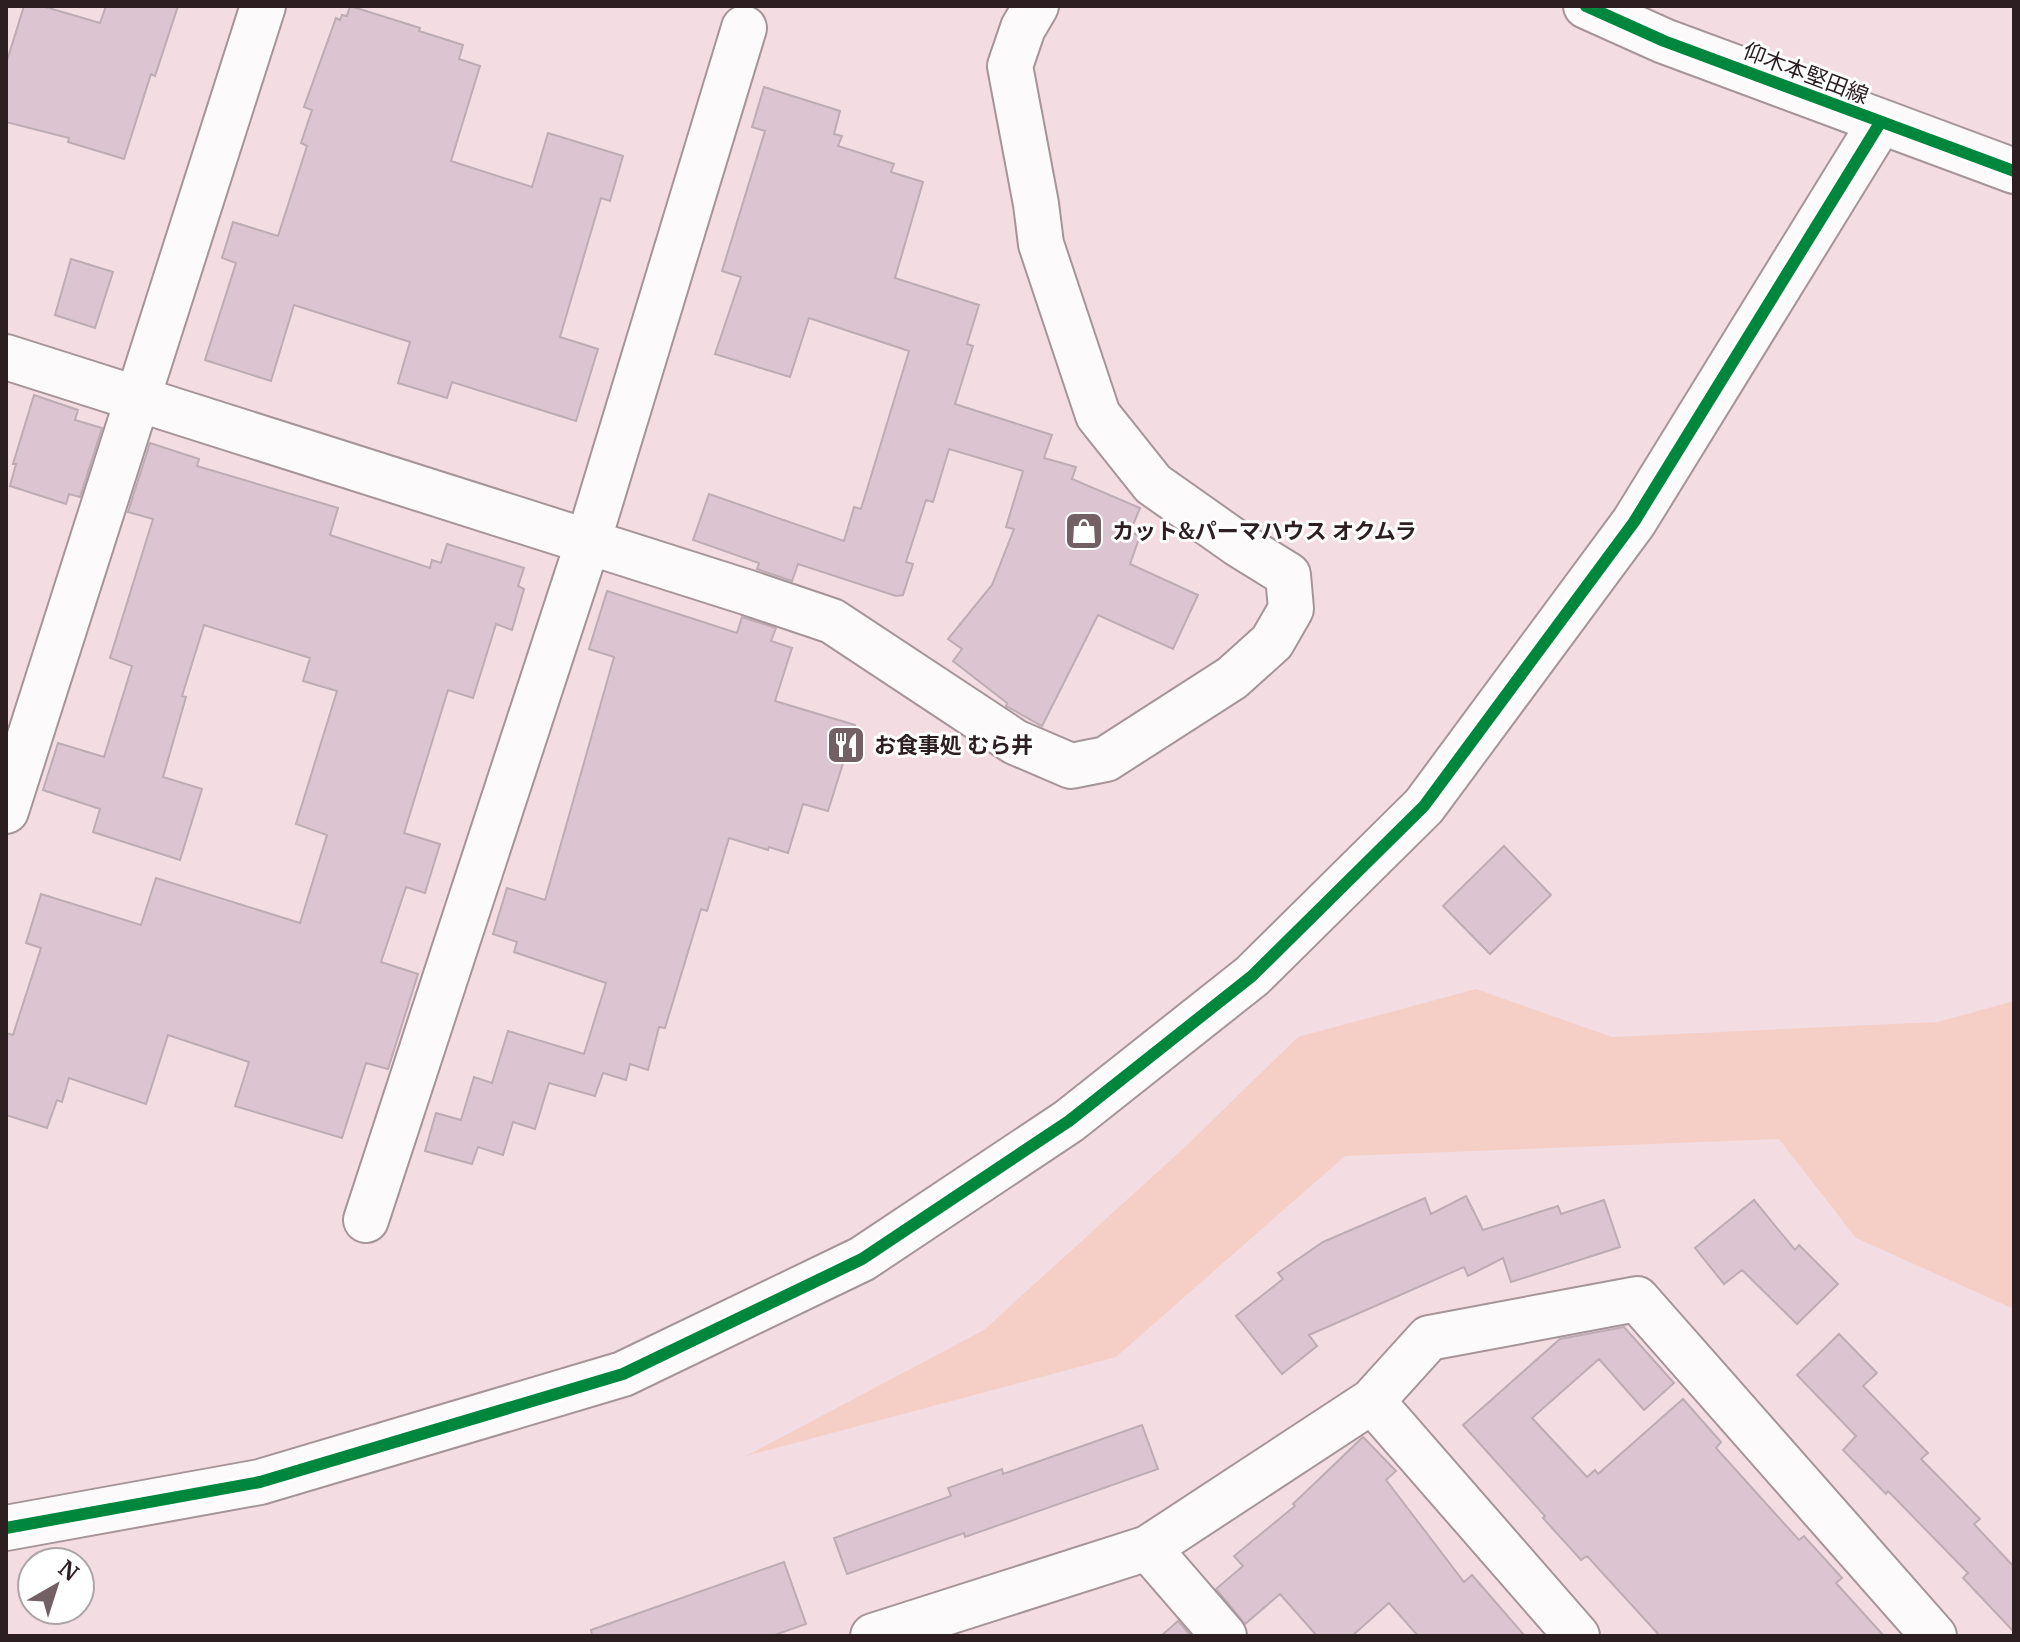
<svg xmlns="http://www.w3.org/2000/svg" width="2020" height="1642" viewBox="0 0 2020 1642" font-family="Merriweather,'Noto Sans JP',serif">
	<style>
		.green { fill: #f5cfc6 }
		.building { fill: #dcc5d0; stroke: #bdacb3; stroke-width: 2 }
		.lines { fill: none; stroke-linecap: round; stroke-linejoin: round }
		.minor-casing { stroke: #a59498; stroke-width: 48 }
		.tertiary-casing { stroke: #a59498; stroke-width: 48 }
		.secondary-casing { stroke: #a59498; stroke-width: 48 }
		.minor { stroke: #fdfafb; stroke-width: 44 }
		.tertiary { stroke: #fdfafb; stroke-width: 44 }
		.secondary { stroke: #fdfafb; stroke-width: 44 }
		.cycleway-casing { stroke: #fff; stroke-width: 17 }
		.cycleway { stroke: #00873e; stroke-width: 12 }
		.labels { text-anchor: middle; stroke-width: 6; stroke-linejoin: round; paint-order: stroke }
		.street-label { font-size: 22px; fill: #2d1e22; stroke: #fff }
		.poi-label { font-size: 22px; font-weight: bold; fill: #2d1e22; stroke: #fff; text-anchor: start }
	</style>
	<rect width="100%" height="100%" fill="#f3dce2"/>
	<path class="green" d="M 1476,989 L 1612,1037 L 1938,1022 L 2014,1001 L 2014,1309 L 1856,1238 L 1779,1139 L 1345,1156 L 1116,1357 L 746,1456 L 984,1330 L 1185,1147 L 1298,1037 Z"/>
	<path class="building" d="M 24,6 L 42,6 L 100,23 L 106,6 L 178,6 L 155,76 L 151,74 L 124,159 L 68,142 L 69,138 L 6,122 L 6,64 Z
		M 350,6 L 420,28 L 419,31 L 463,45 L 459,59 L 480,66 L 451,161 L 532,187 L 548,133 L 623,156 L 610,201 L 601,198 L 560,337 L 598,349 L 576,421 L 452,382 L 447,398 L 398,383 L 410,342 L 294,305 L 271,381 L 205,360 L 236,263 L 222,258 L 233,222 L 278,236 L 307,146 L 301,143 L 312,110 L 304,107 L 336,18 L 340,20 L 342,15 L 347,16 Z
		M 764,87 L 840,111 L 834,134 L 842,136 L 838,146 L 894,164 L 891,172 L 923,182 L 895,278 L 979,305 L 967,344 L 973,346 L 955,404 L 1052,435 L 1044,458 L 1076,467 L 1072,479 L 1140,508 L 1130,532 L 1140,536 L 1130,564 L 1198,595 L 1173,649 L 1098,615 L 1042,726 L 1006,706 L 1007,703 L 953,661 L 962,649 L 948,639 L 992,585 L 1014,529 L 1006,527 L 1023,471 L 949,449 L 933,502 L 926,500 L 906,562 L 913,564 L 903,595 L 896,596 L 798,564 L 792,581 L 757,569 L 759,563 L 693,540 L 709,494 L 844,541 L 854,507 L 861,509 L 909,351 L 809,318 L 790,377 L 715,354 L 741,277 L 722,271 L 765,131 L 752,127 Z
		M 71,259 L 113,272 L 95,328 L 55,315 Z
		M 34,395 L 78,410 L 75,420 L 102,428 L 80,497 L 69,494 L 66,504 L 10,486 L 16,464 L 13,464 Z
		M 150,443 L 199,459 L 197,466 L 338,508 L 330,535 L 430,568 L 432,560 L 441,563 L 447,544 L 524,568 L 518,586 L 524,589 L 512,630 L 496,624 L 473,698 L 448,690 L 404,833 L 440,844 L 425,893 L 406,887 L 381,962 L 418,974 L 388,1069 L 366,1063 L 342,1138 L 235,1106 L 249,1062 L 168,1035 L 146,1104 L 69,1078 L 62,1102 L 57,1100 L 47,1128 L 6,1115 L 6,1033 L 13,1035 L 41,948 L 26,943 L 41,894 L 141,925 L 156,878 L 300,923 L 327,835 L 296,824 L 337,691 L 303,681 L 310,658 L 204,625 L 182,696 L 186,697 L 163,777 L 202,789 L 180,860 L 93,832 L 100,809 L 43,790 L 58,743 L 104,757 L 132,666 L 110,658 L 153,519 L 128,512 Z
		M 607,591 L 737,633 L 742,617 L 776,628 L 771,641 L 792,648 L 775,701 L 855,725 L 828,811 L 803,804 L 788,853 L 769,847 L 768,850 L 729,838 L 707,911 L 701,909 L 665,1028 L 659,1027 L 648,1070 L 630,1064 L 626,1080 L 603,1073 L 595,1096 L 549,1083 L 535,1129 L 513,1122 L 503,1155 L 478,1147 L 472,1164 L 425,1151 L 436,1113 L 461,1120 L 474,1077 L 492,1083 L 508,1031 L 584,1054 L 606,983 L 514,952 L 517,942 L 493,934 L 507,888 L 545,900 L 614,657 L 589,649 Z
		M 1504,846 L 1551,895 L 1490,954 L 1443,906 Z
		M 1466,1196 L 1483,1230 L 1558,1206 L 1561,1214 L 1604,1200 L 1620,1247 L 1511,1282 L 1503,1258 L 1468,1276 L 1464,1267 L 1309,1335 L 1317,1346 L 1282,1374 L 1236,1316 L 1283,1279 L 1278,1273 L 1323,1242 L 1425,1198 L 1431,1214 Z
		M 1754,1200 L 1795,1250 L 1799,1245 L 1838,1284 L 1797,1324 L 1742,1270 L 1724,1284 L 1695,1248 Z
		M 1624,1327 L 1674,1383 L 1644,1410 L 1599,1359 L 1532,1418 L 1587,1477 L 1595,1470 L 1598,1474 L 1683,1399 L 1721,1442 L 1716,1448 L 1799,1540 L 1804,1536 L 1842,1578 L 1836,1583 L 1884,1636 L 1660,1636 L 1587,1556 L 1581,1560 L 1543,1518 L 1545,1516 L 1463,1425 L 1560,1339 Z
		M 1839,1334 L 1877,1373 L 1863,1386 L 1928,1453 L 1921,1459 L 1980,1519 L 1974,1524 L 2014,1567 L 2014,1632 L 1963,1578 L 1968,1573 L 1888,1491 L 1886,1494 L 1843,1450 L 1856,1436 L 1797,1375 Z
		M 1142,1425 L 1158,1469 L 965,1537 L 964,1533 L 847,1574 L 834,1538 L 951,1496 L 948,1488 L 1002,1469 L 1003,1474 Z
		M 1363,1437 L 1396,1471 L 1386,1480 L 1464,1582 L 1472,1575 L 1525,1636 L 1418,1636 L 1389,1603 L 1352,1636 L 1317,1636 L 1280,1594 L 1245,1624 L 1216,1589 L 1243,1566 L 1234,1556 L 1295,1506 L 1293,1504 Z
		M 784,1562 L 806,1624 L 772,1636 L 592,1636 L 591,1630 Z
		M 1178,1621 L 1191,1636 L 1161,1636 Z"/>
	<g class="lines">
		<defs>
			<path id="minor" d="M 6,357 L 746,592 L 832,621 L 1015,742 L 1071,766 L 1106,759 L 1232,678 L 1272,642 L 1291,609 L 1288,575 L 1238,544 L 1153,484 L 1098,415 L 1041,244 L 1036,204 L 1010,66 L 1023,28 L 1036,6
				M 6,811 L 263,6
				M 366,1220 L 588,542 L 744,28
				M 1372,1401 L 1577,1636
				M 1148,1548 L 1224,1636
				M 873,1636 L 1148,1548 L 1372,1401 L 1429,1338 L 1637,1299 L 1934,1636"/>
			<path id="tertiary" d="M 6,1528 L 260,1482 L 623,1374 L 862,1259 L 1069,1121 L 1252,976 L 1424,806 L 1634,522 L 1880,123"/>
			<path id="secondary" d="M 1586,6 L 1664,41 L 2014,171"/>
		</defs>
		<use href="#minor" class="minor-casing"/>
		<use href="#tertiary" class="tertiary-casing"/>
		<use href="#secondary" class="secondary-casing"/>
		<use href="#minor" class="minor"/>
		<use href="#tertiary" class="tertiary"/>
		<use href="#secondary" class="secondary"/>
		<defs>
			<path id="cycleway" d="M 1586,6 L 1664,41 L 2014,171
				M 6,1528 L 260,1482 L 623,1374 L 862,1259 L 1069,1121 L 1252,976 L 1424,806 L 1634,522 L 1880,123"/>
		</defs>
		<use href="#cycleway" class="cycleway-casing"/>
		<use href="#cycleway" class="cycleway"/>
	</g>
	<defs>
		<symbol id="shop-square" viewBox="-11 -11 22 22"><rect x="-9" y="-9" width="18" height="18" rx="4" fill="#726065" stroke="#fff"/><path d="M-5-2.5h2.3a2.7 3.5 0 0 1 5.4 0H5L5.5 6h-11ZM-1.5-2.5h3a1.5 2.3 0 0 0-3 0Z" fill="#fff"/></symbol>
		<symbol id="restaurant-square" viewBox="-11 -11 22 22"><rect x="-9" y="-9" width="18" height="18" rx="4" fill="#726065" stroke="#fff"/><path d="M-5-6h1v4h1v-4h1v4h1v-4h1v5L-1.5 .5V6h-2V.5L-5-1ZM5-6V6H3V1.5H1.5Q1.5-4 5-6Z" fill="#fff"/></symbol>
	</defs>
	<g fill-rule="evenodd">
		<use href="#shop-square" x="1062" y="509" width="44" height="44"/>
		<use href="#restaurant-square" x="824" y="723" width="44" height="44"/>
	</g>
	<g class="labels">
		<g class="street-label">
			<text transform="translate(1806 73) rotate(21)" y="8">仰木本堅田線</text>
		</g>
		<g class="poi-label">
			<text x="1112" y="539">カット&amp;パーマハウス オクムラ</text>
			<text x="874" y="753">お食事処 むら井</text>
		</g>
	</g>
	<rect width="2020" height="1642" fill="none" stroke="#2d1e22" stroke-width="16"/>
	<g transform="translate(56 1586) rotate(39)"><circle r="38" fill="#ffffff" stroke="#aba5a7" stroke-width="2"/>
	<path d="M0-6L14 30L0 20L-14 30Z" fill="#726065"/>
	<text y="-12" font-size="22" font-weight="bold" text-anchor="middle" fill="#2d1e22">N</text>
	</g>
</svg>
